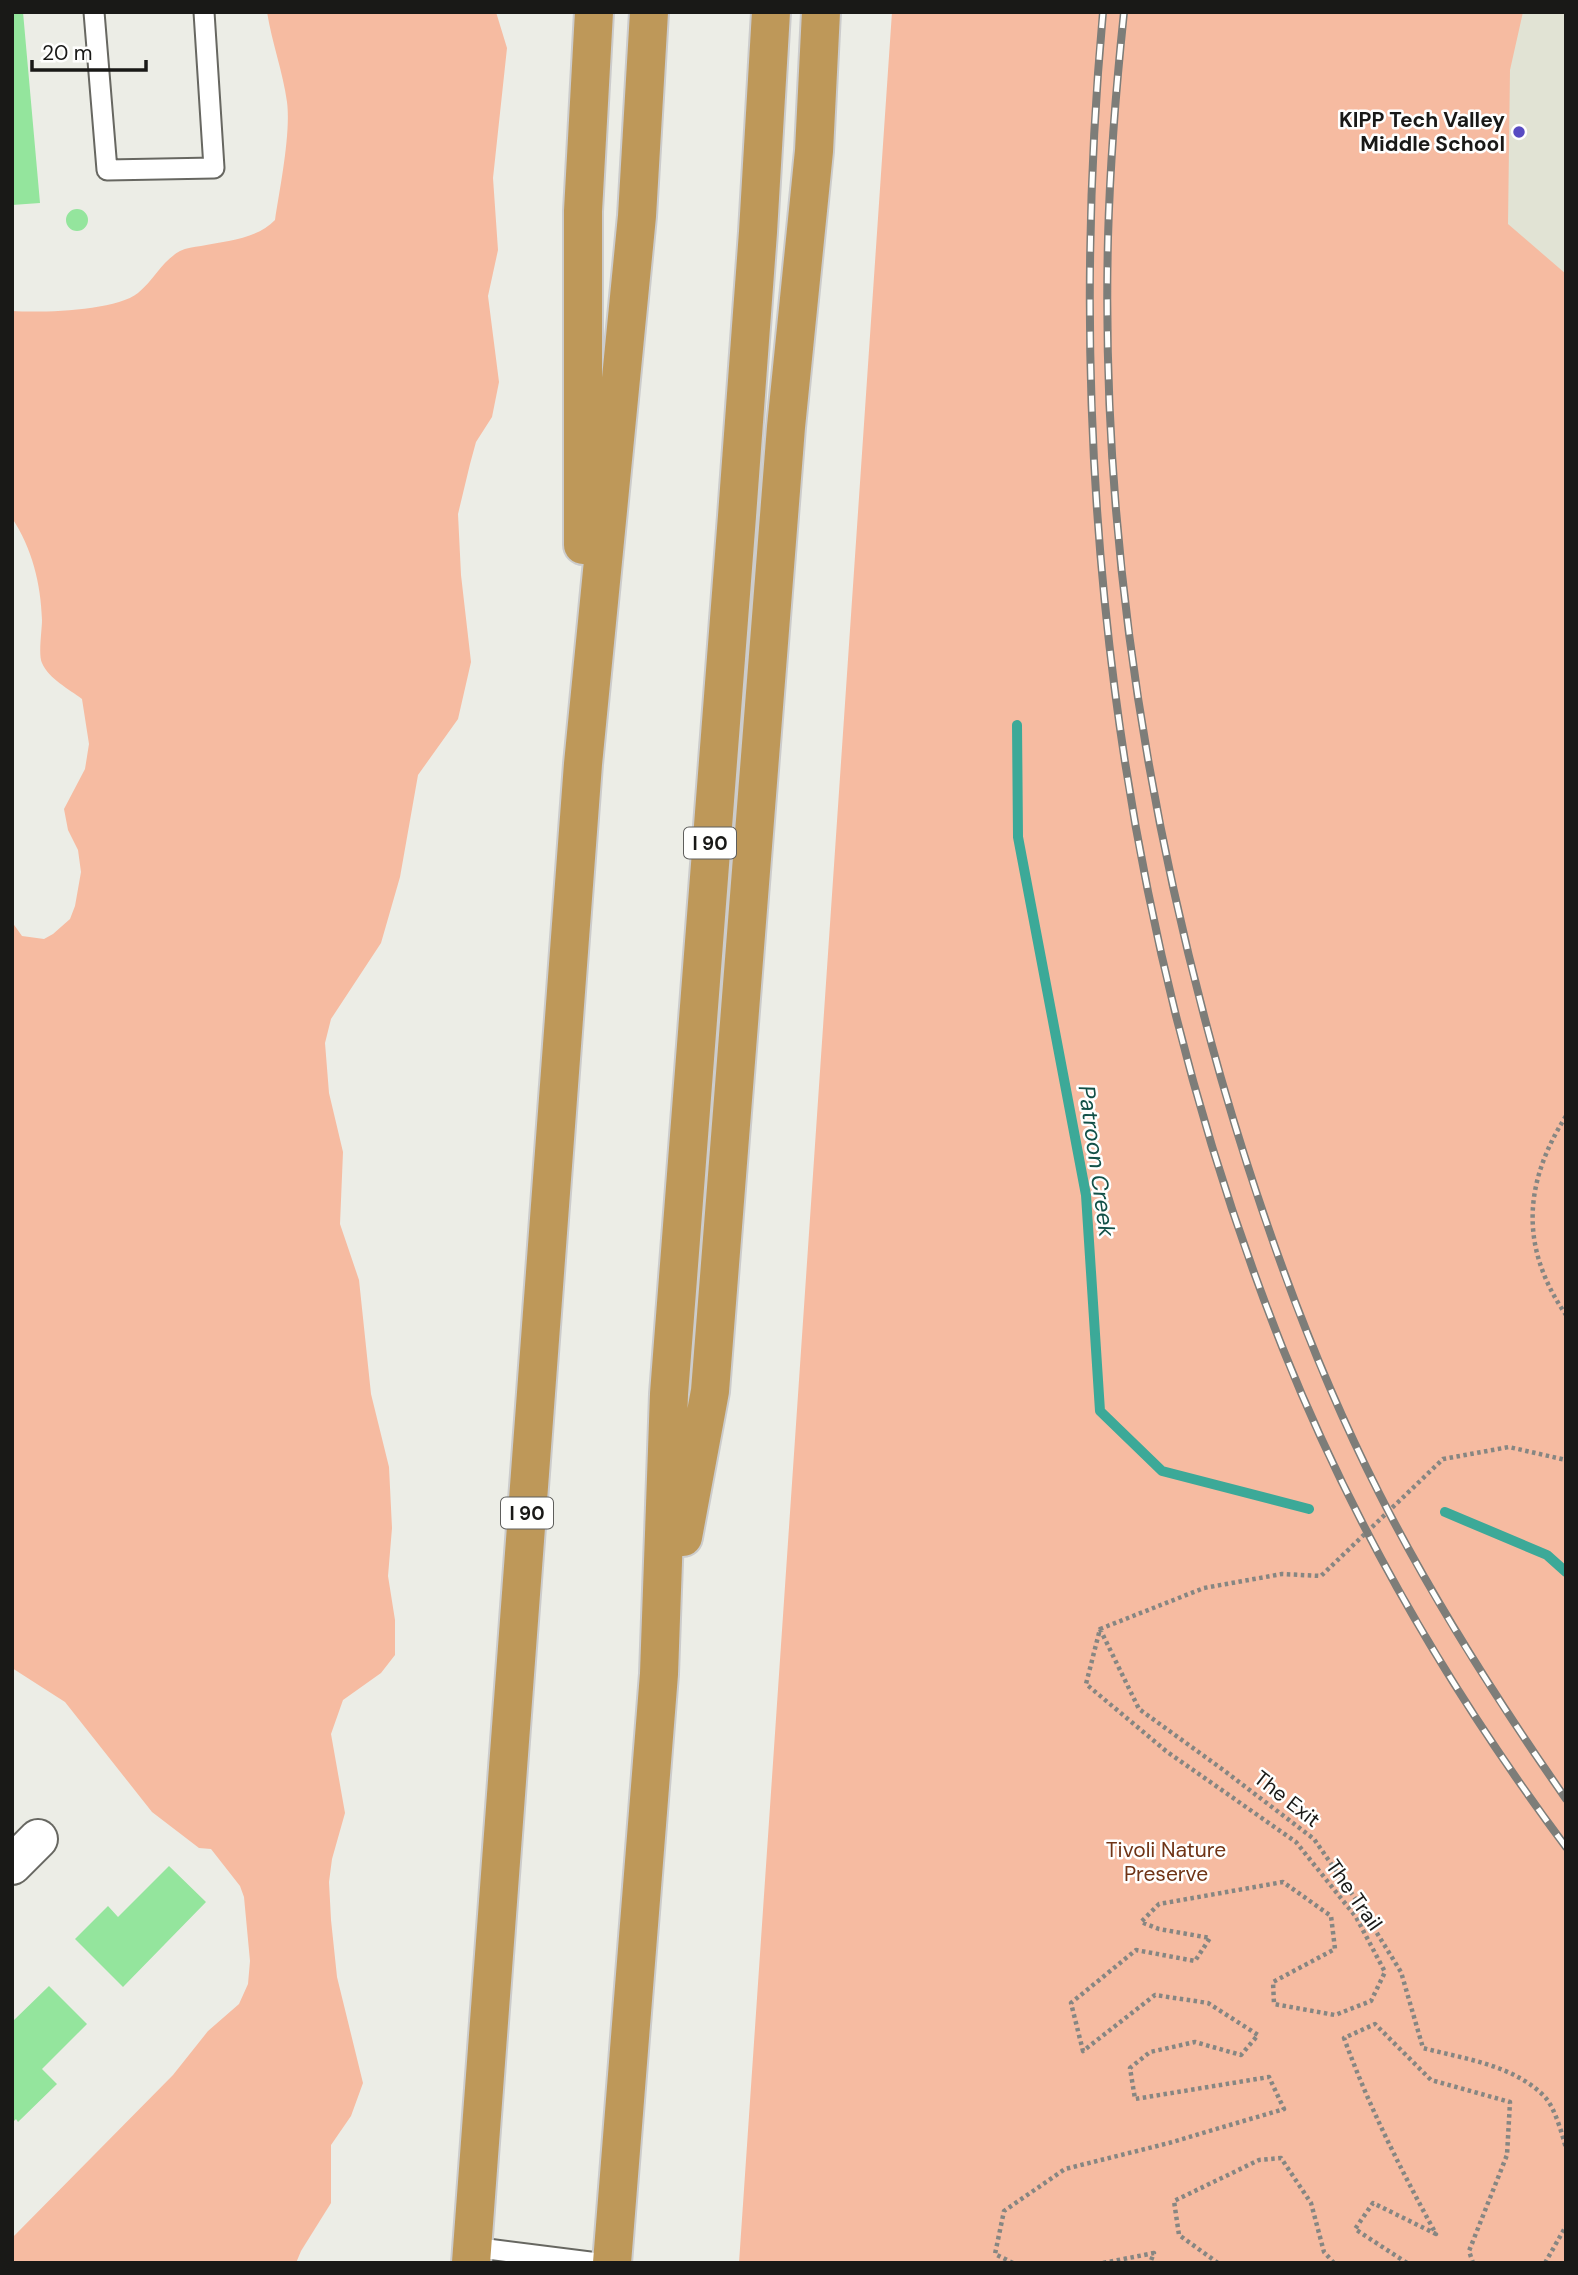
<svg xmlns="http://www.w3.org/2000/svg" width="1578" height="2275" viewBox="0 0 1578 2275" font-family="'DM Sans',sans-serif">
	<style>
		.built { fill: #e1e3d4 }
		.green { fill: #f6bba1 }
		.lines { fill: none; stroke-linecap: round; stroke-linejoin: round }
		.stream { stroke: #3ca998; stroke-width: 10 }
		.building { fill: #94e59d }
		.service-casing { stroke: #676761; stroke-width: 23 }
		.minor-casing { stroke: #676761; stroke-width: 42 }
		.motorway-casing { stroke: #ccc; stroke-width: 42 }
		.path { stroke: #868682; stroke-width: 4.5; stroke-dasharray: 3.5 3.5; stroke-linecap: butt }
		.service { stroke: #fff; stroke-width: 19 }
		.minor { stroke: #fff; stroke-width: 38 }
		.motorway { stroke: #be9859; stroke-width: 38 }
		.rail-casing { stroke: #7d7d79; stroke-width: 8 }
		.rail { stroke: #fffffe; stroke-width: 5; stroke-dasharray: 16; stroke-linecap: butt }
		.poi-dot { fill: #584bc2; stroke: #fffffe; stroke-width: 2.5 }
		.labels { text-anchor: middle; stroke-width: 5; stroke-linejoin: round; paint-order: stroke }
		.shield { fill: #fffffe; stroke: #5e5e5c; stroke-width: 2 }
		.shield-label { font-size: 19px; font-weight: bold; fill: #191917 }
		.poi-label { font-size: 21px; font-weight: bold; fill: #191917; stroke: #fffffe; text-anchor: end }
		.street-label { font-size: 21px; fill: #191917; stroke: #fffffe }
		.park-label { font-size: 21px; fill: #6f3416; stroke: #fffffe }
		.water-label { font-size: 23px; font-style: italic; fill: #125047; stroke: #fffffe }
	</style>
	<rect width="100%" height="100%" fill="#ecede6"/>
	<path class="built" d="M 1491,12 L 1566,12 L 1566,274 L 1453,252 Z"/>
	<path class="green" d="M 267,12 L 496,12 L 507,48 L 493,178 L 498,250 L 488,296 L 499,382 L 492,417 L 476,442 L 470,464 L 458,514 L 461,575 L 471,662 L 458,719 L 418,775 L 400,877 L 381,943 L 331,1019 L 325,1043 L 329,1093 L 343,1152 L 340,1224 L 359,1280 L 371,1394 L 389,1467 L 392,1528 L 388,1576 L 395,1620 L 395,1655 L 381,1673 L 343,1700 L 331,1734 L 345,1813 L 332,1859 L 329,1882 L 331,1920 L 337,1977 L 363,2083 L 351,2116 L 331,2145 L 331,2203 L 301,2251 L 296,2263 L 12,2263 L 12,2238 L 173,2075 L 208,2031 L 239,2004 L 248,1984 L 250,1961 L 244,1897 L 240,1886 L 211,1849 L 199,1848 L 152,1812 L 65,1702 L 12,1668 L 12,922 L 22,936 L 44,939 L 53,934 L 70,919 L 75,906 L 81,872 L 78,850 L 68,830 L 64,809 L 85,769 L 89,744 L 82,699 C 69,689 49,679 42,663 C 38,655 42,630 42,620 C 41,584 32,548 12,518 L 12,311 C 41,313 116,311 138,293 C 154,280 162,261 180,251 C 186,248 194,247 201,246 C 226,241 257,239 275,220 C 280,187 291,133 287,102 C 283,72 272,43 267,12 Z
		M 892,12 L 1523,12 L 1510,70 L 1508,224 L 1566,274 L 1566,2263 L 739,2263 Z"/>
	<g class="lines">
		<path class="stream" d="M 1017,725 L 1018,837 L 1086,1195 L 1100,1411 L 1162,1471 L 1309,1509
			M 1445,1512 L 1547,1555 L 1566,1572"/>
	</g>
	<path class="building" d="M 12,12 L 23,12 L 40,203 L 12,205 Z
		M66 220a11 11 0 1 1 22 0a11 11 0 1 1-22 0Z
		M 169,1866 L 206,1902 L 123,1987 L 75,1939 L 108,1906 L 118,1917 Z
		M 49,1986 L 87,2024 L 42,2069 L 57,2084 L 18,2122 L 16,2119 L 12,2123 L 12,2022 Z"/>
	<g class="lines">
		<defs>
			<path id="service" d="M 94,12 L 107,170 L 214,168 L 204,12
				M 472,2247 L 598,2263"/>
			<path id="minor" d="M 12,1865 L 38,1839"/>
			<path id="motorway" d="M 583,545 L 583,211 L 594,12
				M 683,1537 L 710,1391 L 786,427 L 814,151 L 821,12
				M 471,2263 L 583,764 L 637,216 L 649,12
				M 612,2263 L 659,1674 L 669,1394 L 737,516 L 758,232 L 771,12"/>
		</defs>
		<use href="#service" class="service-casing"/>
		<use href="#minor" class="minor-casing"/>
		<use href="#motorway" class="motorway-casing"/>
		<path class="path" d="M 1566,1116 C 1523,1184 1520,1248 1566,1315
			M 1100,1629 L 1139,1709 L 1222,1769 L 1314,1839 L 1359,1904 L 1401,1972 L 1423,2048 C 1465,2059 1514,2065 1545,2097 C 1555,2108 1562,2134 1566,2148
			M 1013,2263 L 995,2254 L 1004,2211 L 1065,2169 L 1169,2143 L 1284,2109 L 1269,2077 L 1135,2099 L 1130,2068 L 1150,2052 L 1195,2042 L 1241,2055 L 1258,2035 L 1208,2003 L 1155,1995 L 1083,2051 L 1071,2003 L 1136,1950 L 1195,1961 L 1210,1938 L 1159,1929 L 1141,1922 L 1159,1904 L 1283,1882 L 1331,1916 L 1335,1949 L 1273,1982 L 1274,2004 L 1335,2015 L 1371,2001 L 1385,1972 L 1356,1917 L 1296,1842 L 1166,1751 L 1086,1684 L 1100,1629 L 1204,1588 L 1282,1574 L 1321,1576 L 1443,1459 L 1509,1447 L 1566,1460
			M 1103,2263 L 1154,2253 L 1150,2263
			M 1218,2263 L 1179,2235 L 1174,2201 L 1259,2160 L 1281,2158 L 1311,2203 L 1324,2252 L 1334,2263
			M 1407,2263 L 1355,2229 L 1373,2203 L 1436,2234 C 1401,2170 1369,2107 1344,2038 L 1375,2024 L 1431,2080 L 1510,2102 L 1507,2155 L 1469,2251 L 1473,2263
			M 1545,2263 L 1566,2226"/>
		<use href="#service" class="service"/>
		<use href="#minor" class="minor"/>
		<use href="#motorway" class="motorway"/>
		<defs>
			<path id="rail" d="M 1103,12 C 1062,461 1116,929 1283,1349 C 1354,1527 1452,1694 1566,1847
				M 1124,12 C 1116,88 1110,163 1108,238 C 1101,522 1144,806 1221,1078 C 1262,1220 1312,1361 1379,1493 C 1433,1600 1497,1700 1566,1799"/>
		</defs>
		<use href="#rail" class="rail-casing"/>
		<use href="#rail" class="rail"/>
	</g>
	<circle class="poi-dot" cx="1519" cy="132" r="7"/>
	<g class="labels">
		<g class="shield">
			<rect x="684" y="827.5" width="52" height="31" rx="5"/>
			<rect x="501" y="1497.5" width="52" height="31" rx="5"/>
		</g>
		<g class="shield-label">
			<text x="710" y="850">I 90</text>
			<text x="527" y="1520">I 90</text>
		</g>
		<g class="poi-label">
			<text x="1505" y="127">KIPP Tech Valley<tspan x="1505" dy="24">Middle School</tspan></text>
		</g>
		<g class="street-label">
			<text transform="translate(1287 1799) rotate(38)" y="7">The Exit</text>
			<text transform="translate(1354 1895) rotate(55)" y="7">The Trail</text>
		</g>
		<g class="park-label">
			<text x="1166" y="1857">Tivoli Nature<tspan x="1166" dy="24">Preserve</tspan></text>
		</g>
		<g class="water-label">
			<text transform="translate(1097 1161) rotate(82)" y="8">Patroon Creek</text>
		</g>
	</g>
	<rect width="1578" height="2275" fill="none" stroke="#191917" stroke-width="28"/>
	<path d="M32 60v10h114v-10" fill="none" stroke="#191917" stroke-width="3.5"/>
	<text x="42" y="60" font-size="21" fill="#191917" stroke="#fffffe" stroke-width="5" paint-order="stroke">20 m</text>
</svg>
